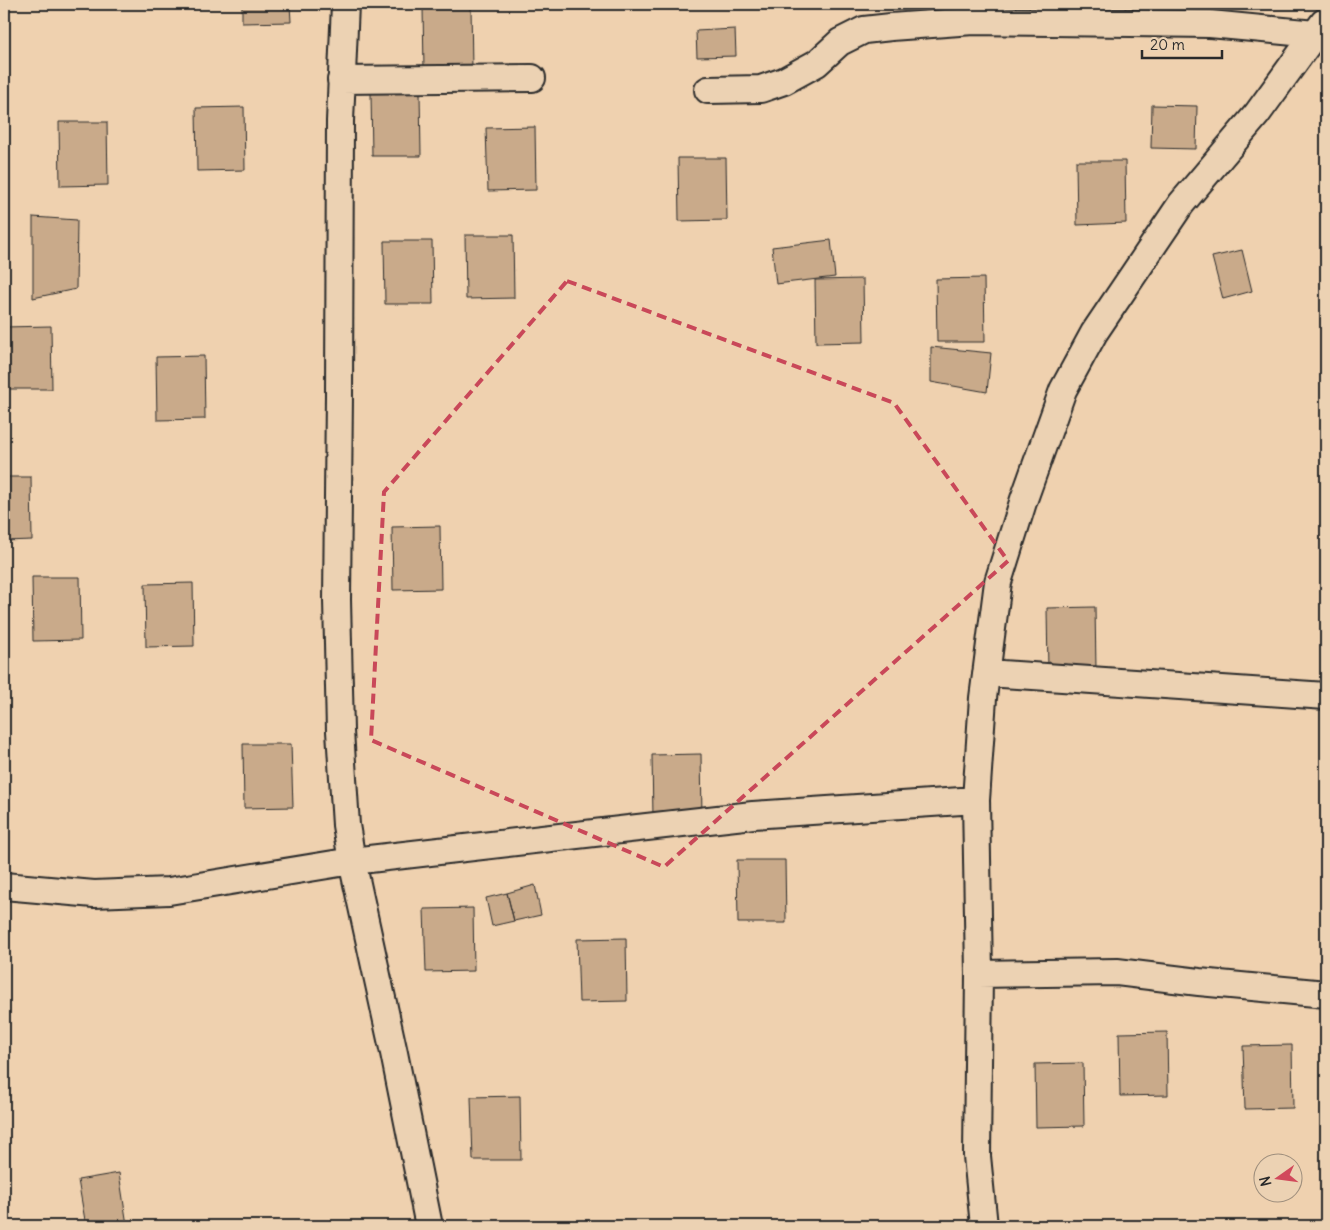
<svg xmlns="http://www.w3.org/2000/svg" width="1330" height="1230" viewBox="0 0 1330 1230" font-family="Delius,sans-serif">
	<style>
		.building { fill: #c9aa8a; stroke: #2b2b2b }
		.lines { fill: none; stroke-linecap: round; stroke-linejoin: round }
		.minor-casing { stroke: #2b2b2b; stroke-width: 30 }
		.minor { stroke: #ecd2b3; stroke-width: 26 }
		.marked { fill: none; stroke: #c94859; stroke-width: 4; stroke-dasharray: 10 6; stroke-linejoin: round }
	</style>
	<rect width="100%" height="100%" fill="#efd1af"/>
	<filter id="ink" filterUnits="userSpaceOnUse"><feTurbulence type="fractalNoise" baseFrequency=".02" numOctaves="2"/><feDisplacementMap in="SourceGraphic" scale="10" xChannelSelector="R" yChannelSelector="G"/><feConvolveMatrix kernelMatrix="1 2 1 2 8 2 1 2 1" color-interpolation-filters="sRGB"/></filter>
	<g filter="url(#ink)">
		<path class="building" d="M 242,4 L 290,4 L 291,22 L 242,23 Z
			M 1125,4 L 1173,4 L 1174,16 L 1126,17 Z
			M 471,6 L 472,70 L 424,70 L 423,7 Z
			M 735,29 L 736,56 L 697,57 L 696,31 Z
			M 420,92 L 421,156 L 372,156 L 371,93 Z
			M 1152,105 L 1197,106 L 1196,149 L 1151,148 Z
			M 244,107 L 245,170 L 197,171 L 196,108 Z
			M 59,122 L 107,122 L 108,185 L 60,186 Z
			M 535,127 L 536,190 L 488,191 L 486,128 Z
			M 678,158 L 726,158 L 727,220 L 679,221 Z
			M 1076,161 L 1125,161 L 1126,223 L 1077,225 Z
			M 33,217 L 77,220 L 76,289 L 33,298 Z
			M 465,235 L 513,235 L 514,298 L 466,299 Z
			M 831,240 L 835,277 L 776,284 L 772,247 Z
			M 384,241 L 432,241 L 433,304 L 385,304 Z
			M 1242,250 L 1252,291 L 1223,299 L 1212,257 Z
			M 984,278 L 985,342 L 937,342 L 936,279 Z
			M 863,279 L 864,342 L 816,343 L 815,280 Z
			M 51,326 L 52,389 L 4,389 L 4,327 Z
			M 931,347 L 991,353 L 987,392 L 931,382 Z
			M 204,356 L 205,419 L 157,420 L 156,357 Z
			M 4,477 L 31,477 L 32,540 L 4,541 Z
			M 440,526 L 441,589 L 393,590 L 392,527 Z
			M 32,577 L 80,577 L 81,640 L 33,641 Z
			M 193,583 L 194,646 L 146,647 L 145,584 Z
			M 1095,607 L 1096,670 L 1048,671 L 1047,608 Z
			M 4,720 L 7,721 L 4,736 Z
			M 243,744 L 291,744 L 293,807 L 244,808 Z
			M 701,754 L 702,817 L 653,818 L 652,755 Z
			M 737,860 L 785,860 L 786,923 L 738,923 Z
			M 535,885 L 541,915 L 514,921 L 507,893 Z
			M 507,893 L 514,921 L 492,926 L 486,898 Z
			M 473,908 L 474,971 L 426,972 L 424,909 Z
			M 626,938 L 627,1001 L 579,1002 L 577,939 Z
			M 1167,1032 L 1168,1095 L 1120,1096 L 1119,1033 Z
			M 1292,1045 L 1293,1108 L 1245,1109 L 1243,1046 Z
			M 1083,1063 L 1084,1126 L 1036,1127 L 1035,1064 Z
			M 520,1096 L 521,1160 L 473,1160 L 471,1097 Z
			M 119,1173 L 127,1225 L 117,1226 L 86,1226 L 78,1180 Z"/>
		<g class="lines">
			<defs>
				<path id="minor" d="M 345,4 L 340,121 L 339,395 L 337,600 L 340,731 L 346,825 L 352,861 L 394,1053 L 429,1226
					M 341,80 L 532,78
					M 708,90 L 761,89 L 784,81 L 817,63 L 840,42 L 864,30 L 891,27 L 973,21 L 1210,24 L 1315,34 L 1324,22
					M 987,673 L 1326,696
					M 4,886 L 94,894 L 169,891 L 352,861 L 629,829 L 753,815 L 976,800
					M 979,974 L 1117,972 L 1199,982 L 1326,994
					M 984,1226 L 977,1156 L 979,974 L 976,800 L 983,698 L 998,582 L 1024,499 L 1063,390 L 1094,333 L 1181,204 L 1257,114 L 1315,34"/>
			</defs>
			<use href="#minor" class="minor-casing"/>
			<use href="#minor" class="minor"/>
		</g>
	</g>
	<path class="marked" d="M 567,281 L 894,403 L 1008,561 L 664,867 L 371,740 L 384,492 Z"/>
	<rect width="1330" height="1230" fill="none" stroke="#ecd2b3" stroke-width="20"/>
	<rect x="10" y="10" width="1310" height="1210" fill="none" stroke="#2b2b2b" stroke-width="2" filter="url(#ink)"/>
	<g transform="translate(1278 1178) rotate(256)"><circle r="24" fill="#ecd2b3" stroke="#9f8f7d"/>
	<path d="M0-4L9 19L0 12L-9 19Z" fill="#d1495b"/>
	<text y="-8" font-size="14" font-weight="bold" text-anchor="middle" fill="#2b2b2b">N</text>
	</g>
	<path d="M1142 50v8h80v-8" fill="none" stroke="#2b2b2b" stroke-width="2.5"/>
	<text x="1150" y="50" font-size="15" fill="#2b2b2b" stroke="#ecd2b3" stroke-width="4" paint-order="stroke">20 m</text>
</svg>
